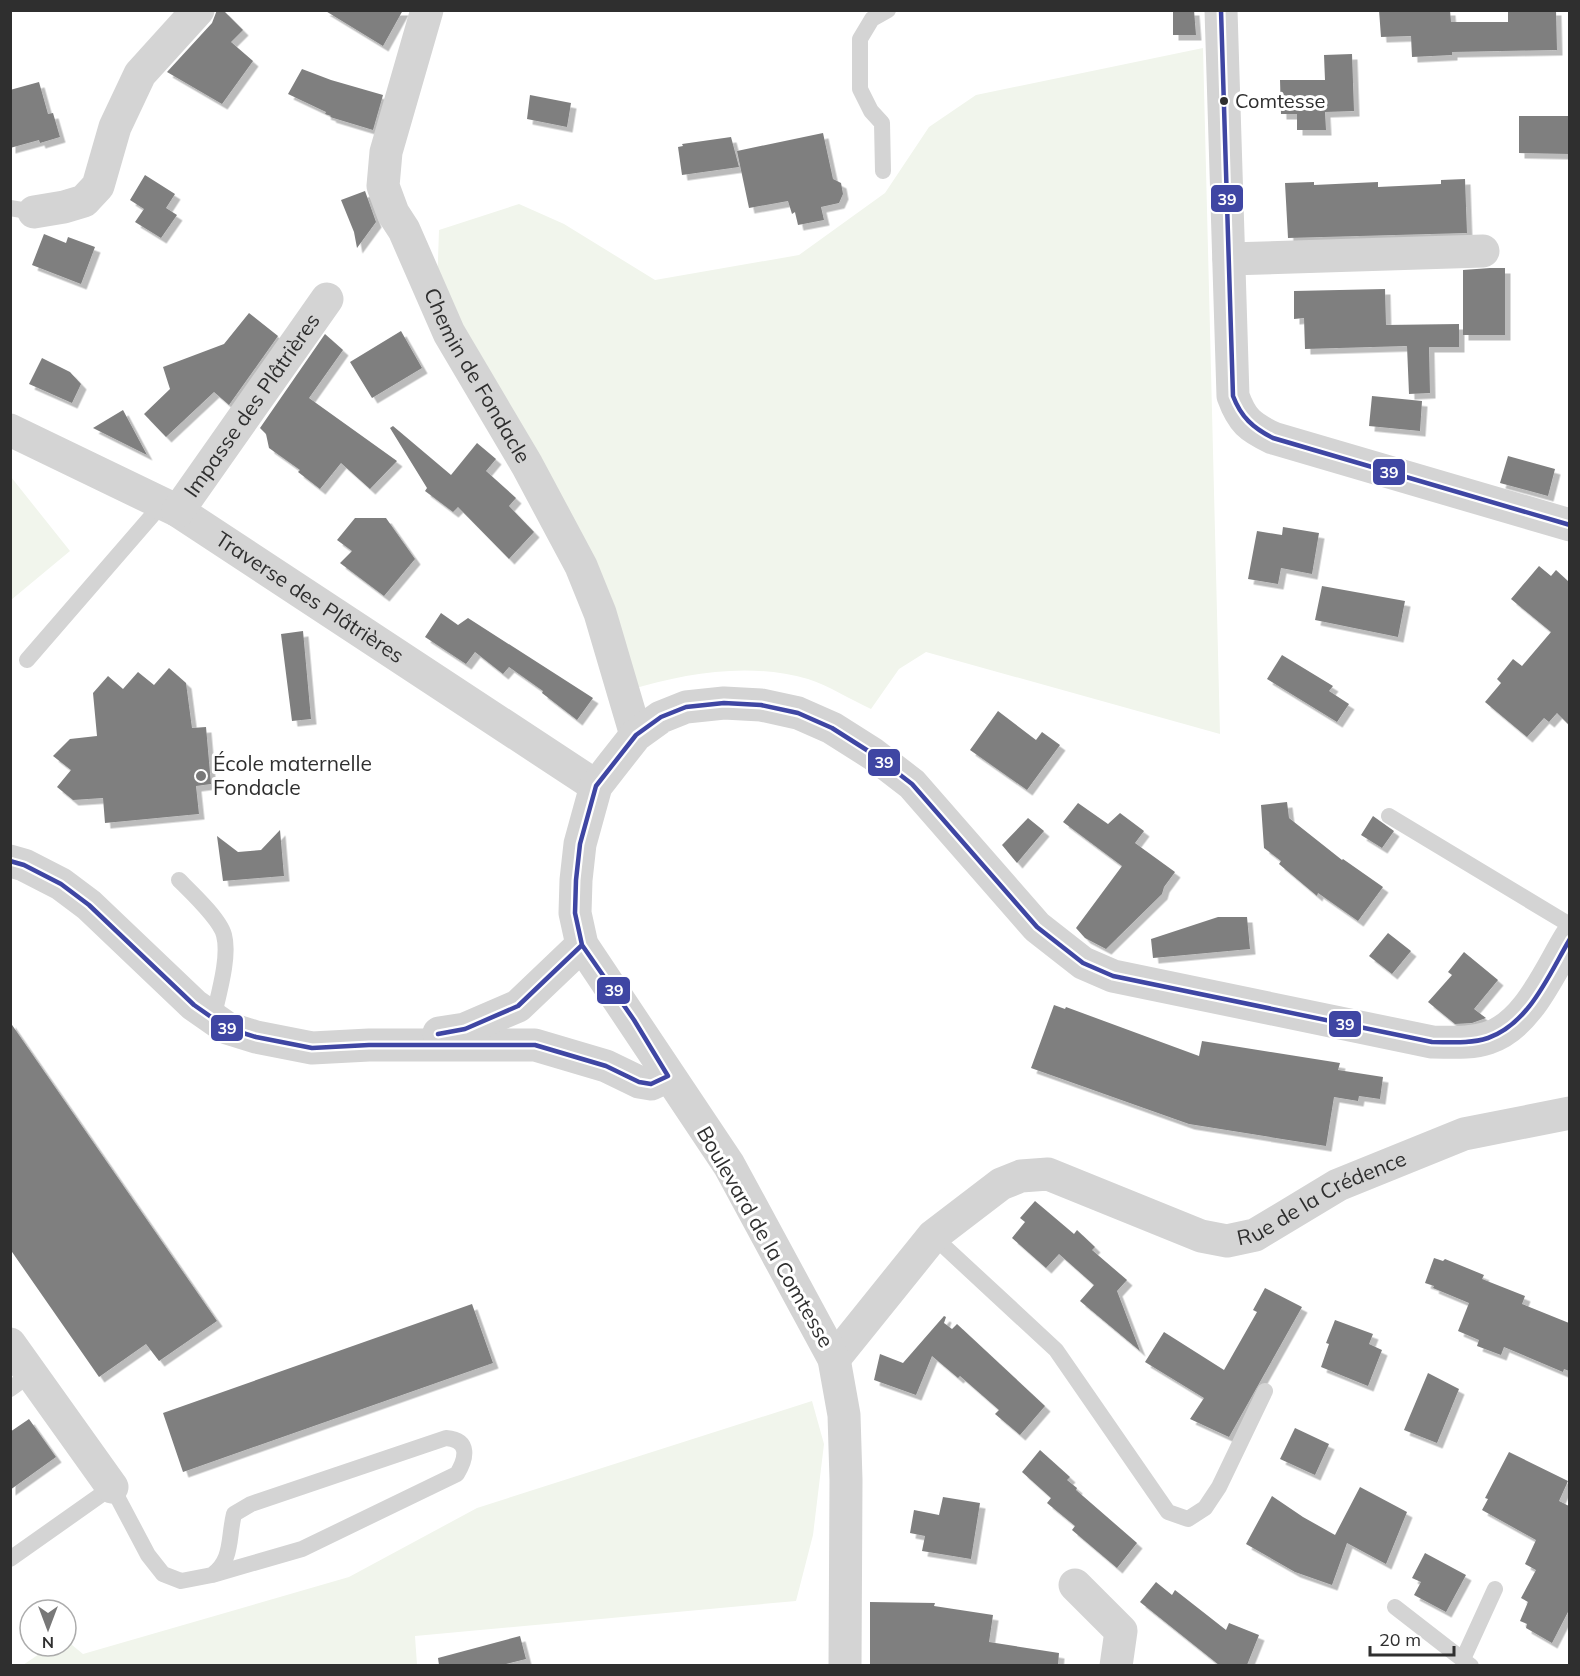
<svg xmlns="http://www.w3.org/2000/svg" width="1580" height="1676" viewBox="0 0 1580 1676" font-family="Mulish,sans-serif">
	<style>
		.green { fill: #f1f5ec }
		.building { fill: #7f7f7f; filter: url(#shadow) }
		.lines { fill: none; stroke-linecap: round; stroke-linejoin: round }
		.lane { stroke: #d4d4d4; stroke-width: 16 }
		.street { stroke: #d4d4d4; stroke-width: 33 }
		.bus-1-casing { stroke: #fff; stroke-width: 9 }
		.bus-1 { stroke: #3f46a3; stroke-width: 4.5 }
		.bus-dot { fill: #2f2f2f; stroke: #fff; stroke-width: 2 }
		.poi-dot { fill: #787878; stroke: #fff; stroke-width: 2 }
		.labels { text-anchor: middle; stroke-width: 6; stroke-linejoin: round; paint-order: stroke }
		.bus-label { font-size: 20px; fill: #2f2f2f; stroke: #fff; text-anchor: start }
		.street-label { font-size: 21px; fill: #2f2f2f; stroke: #fff }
		.poi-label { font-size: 21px; fill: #2f2f2f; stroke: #fff; text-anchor: start }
		.line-badge { stroke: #fff; stroke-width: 2 }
		.badge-label { font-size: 16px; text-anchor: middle; font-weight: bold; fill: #fff }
	</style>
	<defs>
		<filter id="shadow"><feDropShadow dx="5.5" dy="5.5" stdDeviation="0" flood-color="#0004"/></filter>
	</defs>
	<rect width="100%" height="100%" fill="#fff"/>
	<path class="green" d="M 1203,48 L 1220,734 L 926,652 L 899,669 L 871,709 C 851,700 828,685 808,679 C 748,662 687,673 629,690 L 437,289 L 439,230 L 519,204 L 564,224 L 655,280 L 799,255 L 885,193 L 929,127 L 976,95 Z
		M 11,477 L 70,551 L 11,600 L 10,600 Z
		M 812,1401 L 824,1444 L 813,1535 L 796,1601 L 415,1636 L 417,1665 L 23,1665 L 51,1646 L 66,1646 L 66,1640 L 83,1654 L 349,1577 L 477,1508 Z"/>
	<path class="building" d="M 217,10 L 223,10 L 243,30 L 231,42 L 253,61 L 222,104 L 167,72 L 212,23 Z
		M 324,10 L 403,10 L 383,46 Z
		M 1173,10 L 1194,10 L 1196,35 L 1173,35 Z
		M 1379,10 L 1450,10 L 1451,22 L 1508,22 L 1508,10 L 1556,10 L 1557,50 L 1452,52 L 1452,55 L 1412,57 L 1411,36 L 1381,37 Z
		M 1352,54 L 1354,111 L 1325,112 L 1326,130 L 1297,130 L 1297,114 L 1281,114 L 1280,80 L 1325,80 L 1324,55 Z
		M 302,69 L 331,80 L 383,95 L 373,130 L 330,117 L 331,116 L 325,114 L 326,112 L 288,94 Z
		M 39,82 L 48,114 L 53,113 L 60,137 L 40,143 L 39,140 L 10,148 L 10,90 Z
		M 530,95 L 571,103 L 567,127 L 527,119 Z
		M 1519,116 L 1569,116 L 1569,154 L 1519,153 Z
		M 823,133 L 833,179 L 841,183 L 843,194 L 839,203 L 821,207 L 824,220 L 798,225 L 795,212 L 792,214 L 788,201 L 749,208 L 737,151 Z
		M 731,137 L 739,167 L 682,175 L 678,147 L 683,146 L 682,144 Z
		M 145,175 L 175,194 L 166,208 L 177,215 L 161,238 L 135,222 L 144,209 L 130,200 Z
		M 1465,179 L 1467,233 L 1288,238 L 1285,183 L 1314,182 L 1314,185 L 1378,182 L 1378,187 L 1441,184 L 1441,180 Z
		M 365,191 L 376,222 L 357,248 L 354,232 L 341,200 Z
		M 44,234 L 66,243 L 68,237 L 95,247 L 81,284 L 32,265 Z
		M 1490,268 L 1505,268 L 1505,335 L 1463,335 L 1463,270 Z
		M 1385,289 L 1386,325 L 1459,324 L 1459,347 L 1429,347 L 1430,393 L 1409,394 L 1407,346 L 1305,349 L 1304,318 L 1294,319 L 1294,291 Z
		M 249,313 L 278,336 L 229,405 L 214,392 L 166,437 L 144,414 L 170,389 L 163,367 L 224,344 Z
		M 401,331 L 422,368 L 372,398 L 350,362 Z
		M 325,334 L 343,350 L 309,398 L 397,461 L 370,489 L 341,463 L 320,489 L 298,472 L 300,470 L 269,448 L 266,434 L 260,428 Z
		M 42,358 L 70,372 L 81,384 L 72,403 L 29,384 Z
		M 1372,396 L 1422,401 L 1420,431 L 1369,426 Z
		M 123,410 L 147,455 L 93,428 Z
		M 393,426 L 451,475 L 477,443 L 496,459 L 486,471 L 516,498 L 509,506 L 534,532 L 509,559 L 458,507 L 453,512 L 425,491 L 427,488 L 390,428 Z
		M 1508,456 L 1555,469 L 1548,496 L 1500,483 Z
		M 355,518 L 386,518 L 415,559 L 384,596 L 340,563 L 352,551 L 337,540 Z
		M 1283,527 L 1319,533 L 1312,574 L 1281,568 L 1278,584 L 1248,579 L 1257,531 L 1282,535 Z
		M 1539,566 L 1551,576 L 1556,570 L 1569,582 L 1569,725 L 1557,713 L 1549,722 L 1544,718 L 1527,737 L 1485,702 L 1501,683 L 1497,679 L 1513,659 L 1522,666 L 1551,632 L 1511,599 Z
		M 1322,586 L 1405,601 L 1398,637 L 1315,620 Z
		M 441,613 L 458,625 L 468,618 L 593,698 L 577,720 L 542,693 L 543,691 L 509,667 L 503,674 L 475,652 L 466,664 L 425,637 Z
		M 303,631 L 311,719 L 292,721 L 281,634 Z
		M 1282,655 L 1333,686 L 1329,691 L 1349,704 L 1337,722 L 1267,679 Z
		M 169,668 L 186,683 L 192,728 L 206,727 L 211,784 L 196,786 L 199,814 L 105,823 L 103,798 L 73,800 L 57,787 L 71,770 L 53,756 L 70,739 L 97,736 L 93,693 L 108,676 L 123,689 L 138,672 L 154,685 Z
		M 998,711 L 1036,740 L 1042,732 L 1060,745 L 1027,790 L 970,750 Z
		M 1287,802 L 1289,818 L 1342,860 L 1343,859 L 1383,887 L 1358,921 L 1318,893 L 1317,896 L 1279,864 L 1281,861 L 1264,848 L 1261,805 Z
		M 1078,803 L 1108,824 L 1120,813 L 1144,831 L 1135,843 L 1175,872 L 1164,887 L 1162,894 L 1106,949 L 1085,938 L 1076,928 L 1122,866 L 1063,822 Z
		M 1373,816 L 1394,831 L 1382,848 L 1361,835 Z
		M 1028,818 L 1044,831 L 1017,863 L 1002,845 Z
		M 280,830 L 284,876 L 223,881 L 217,836 L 238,852 L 261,850 Z
		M 1218,917 L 1247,917 L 1250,949 L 1153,958 L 1151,939 Z
		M 1388,933 L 1411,951 L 1392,974 L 1369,956 Z
		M 1464,952 L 1498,980 L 1474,1009 L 1486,1018 L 1472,1023 L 1455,1024 L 1428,1002 L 1452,975 L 1448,972 Z
		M 1054,1005 L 1065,1009 L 1066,1007 L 1199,1056 L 1202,1041 L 1340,1063 L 1338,1070 L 1383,1077 L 1380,1099 L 1359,1096 L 1358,1101 L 1334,1097 L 1326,1146 L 1189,1124 L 1031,1068 Z
		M 10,1022 L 217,1321 L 159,1361 L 146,1344 L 99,1377 L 10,1249 Z
		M 1035,1201 L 1074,1234 L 1077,1230 L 1095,1247 L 1092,1250 L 1127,1280 L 1117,1291 L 1140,1351 L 1080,1301 L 1094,1285 L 1059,1254 L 1046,1268 L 1012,1238 L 1025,1222 L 1020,1218 Z
		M 1434,1258 L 1443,1261 L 1445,1259 L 1484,1275 L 1482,1279 L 1525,1296 L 1522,1304 L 1569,1323 L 1569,1371 L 1564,1369 L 1563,1372 L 1504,1347 L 1501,1355 L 1477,1346 L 1479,1340 L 1458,1331 L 1469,1303 L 1433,1288 L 1434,1286 L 1425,1283 Z
		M 1265,1288 L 1302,1307 L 1229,1437 L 1190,1419 L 1204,1398 L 1145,1362 L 1164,1332 L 1224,1370 L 1257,1312 L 1253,1310 Z
		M 472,1304 L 493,1363 L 183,1472 L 163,1413 Z
		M 944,1316 L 946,1317 L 944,1323 L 952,1329 L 957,1324 L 1045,1406 L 1020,1435 L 995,1414 L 999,1410 L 960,1376 L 958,1378 L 932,1356 L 916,1395 L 874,1380 L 880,1354 L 903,1363 Z
		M 1335,1320 L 1373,1334 L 1369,1344 L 1382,1350 L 1368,1386 L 1321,1367 L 1329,1344 L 1326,1343 Z
		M 1428,1373 L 1459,1389 L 1437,1443 L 1404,1430 Z
		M 29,1419 L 56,1457 L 10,1490 L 10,1432 Z
		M 1295,1428 L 1329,1444 L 1315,1475 L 1280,1459 Z
		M 1040,1450 L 1070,1477 L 1067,1480 L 1077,1488 L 1076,1490 L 1137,1543 L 1117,1568 L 1072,1530 L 1075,1526 L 1047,1503 L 1051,1498 L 1022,1472 Z
		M 1509,1452 L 1568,1481 L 1559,1501 L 1569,1506 L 1569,1610 L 1552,1643 L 1526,1628 L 1527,1624 L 1520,1621 L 1528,1602 L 1521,1598 L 1536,1570 L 1525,1564 L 1536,1540 L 1482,1510 L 1488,1499 L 1485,1498 Z
		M 1360,1487 L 1407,1512 L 1386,1564 L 1347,1543 L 1332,1585 L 1295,1572 L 1246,1544 L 1272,1496 L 1303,1517 L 1335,1535 Z
		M 943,1497 L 980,1503 L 971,1559 L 922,1551 L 925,1536 L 910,1533 L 914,1510 L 939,1515 Z
		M 1425,1553 L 1466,1575 L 1446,1612 L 1414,1595 L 1421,1582 L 1412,1578 Z
		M 1156,1582 L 1172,1595 L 1175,1590 L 1226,1630 L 1229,1623 L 1259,1635 L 1247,1665 L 1219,1665 L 1140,1602 Z
		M 870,1602 L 935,1603 L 934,1606 L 993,1615 L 989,1642 L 1059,1653 L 1058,1665 L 870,1665 Z
		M 520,1636 L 526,1659 L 502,1665 L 439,1665 L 438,1658 Z"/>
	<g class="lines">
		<path class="lane" d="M 883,171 L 882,123 L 871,111 L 860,89 L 860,39 L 872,19 L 888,10
			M 10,208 L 34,212
			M 27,660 L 163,503
			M 1389,816 L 1570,925
			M 179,880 C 191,892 220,919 224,935 C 230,957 218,996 213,1019
			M 933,1236 L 1056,1350 L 1168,1512 L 1188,1519 L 1205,1508 L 1219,1487 L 1265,1391
			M 10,1389 L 31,1374
			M 10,1559 L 112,1487 L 148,1555 L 163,1574 L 181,1581 L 212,1575 L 302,1549 L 457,1474 C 466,1459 471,1440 446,1438 L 251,1504 L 234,1514 C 228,1538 233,1560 212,1575
			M 1395,1607 L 1471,1666
			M 1463,1659 L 1495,1589"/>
		<g class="street">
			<path id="s1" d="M 427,10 L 386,152 L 383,186 L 393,213 L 404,230 L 449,333 L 527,465 L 581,566 L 600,613 L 636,735"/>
			<path d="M 1221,10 L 1233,396 C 1242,421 1250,427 1273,438 L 1570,525"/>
			<path d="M 34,212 L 64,207 L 84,201 L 98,186 L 115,127 L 140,74 L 198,10"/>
			<path d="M 1229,259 L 1483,251"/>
			<path id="s2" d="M 10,430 L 178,511 L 596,786"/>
			<path id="s3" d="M 178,511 L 327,299"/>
			<path d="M 10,861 L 24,865 L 61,884 L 89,905 L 194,1005 L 227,1028 L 256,1037 L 312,1048 L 369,1045 L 535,1045 L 606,1066 L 639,1082 L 651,1084 L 668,1076"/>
			<path d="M 439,1033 L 465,1029 L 518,1006 L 582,945"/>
			<path d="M 10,1344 L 112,1487"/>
			<path id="s4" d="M 834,1359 L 933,1236 L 1001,1184 L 1021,1176 L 1048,1174 L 1201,1236 L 1227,1241 L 1255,1235 L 1338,1185 L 1464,1134 L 1570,1113"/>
			<path d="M 1075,1585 L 1121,1631 L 1116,1666"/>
			<path d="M 845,1666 L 846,1480 L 844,1415 L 834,1359 L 729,1165 L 582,945 L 575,913 L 576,880 L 580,844 L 596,786 L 610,768 L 636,735 L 661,717 L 686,707 L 724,703 L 761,705 L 798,713 L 832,728 L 873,754 L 912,784 L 1037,927 L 1083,963 L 1113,976 L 1432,1042 C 1451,1042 1470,1044 1488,1038 C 1528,1025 1549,972 1570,938"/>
		</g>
		<defs>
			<path id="bus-1" d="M 1221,10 L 1233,396 C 1241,417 1253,428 1273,438 L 1570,525
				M 10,861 L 24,865 L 61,884 L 89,905 L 194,1005 L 227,1028 L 256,1037 L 312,1048 L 369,1045 L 535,1045 L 606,1066 L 639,1082 L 651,1084 L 668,1076 L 634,1020 L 582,945 L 575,913 L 576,880 L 580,844 L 596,786 L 636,735 L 661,717 L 686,707 L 724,703 L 761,705 L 798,713 L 832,728 L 873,754 L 912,784 L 1037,927 L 1083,963 L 1113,976 L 1432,1042 C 1450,1042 1470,1044 1488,1038 C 1530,1023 1549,974 1570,939
				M 438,1034 L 465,1029 L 518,1006 L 582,945"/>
		</defs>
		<use href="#bus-1" class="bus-1-casing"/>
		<use href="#bus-1" class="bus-1"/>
	</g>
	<circle class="bus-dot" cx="1224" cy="101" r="5"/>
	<circle class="poi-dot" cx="201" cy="776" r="6"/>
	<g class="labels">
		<g class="bus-label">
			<text x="1235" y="108">Comtesse</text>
		</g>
		<g class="street-label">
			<text dy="7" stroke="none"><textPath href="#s1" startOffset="394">Chemin de Fondacle</textPath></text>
			<text dy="7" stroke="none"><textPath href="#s3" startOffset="129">Impasse des Plâtrières</textPath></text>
			<text dy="7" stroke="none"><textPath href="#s2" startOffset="344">Traverse des Plâtrières</textPath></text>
			<text dy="7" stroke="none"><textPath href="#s4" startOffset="588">Rue de la Crédence</textPath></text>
			<text transform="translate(765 1237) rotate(60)" y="7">Boulevard de la Comtesse</text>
		</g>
		<g class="poi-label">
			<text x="213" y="771">École maternelle<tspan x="213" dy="24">Fondacle</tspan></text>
		</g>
	</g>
	<g class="line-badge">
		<rect x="1210" y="184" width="34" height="29" rx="6" fill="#3f46a3"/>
		<rect x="1372" y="458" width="34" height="28" rx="6" fill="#3f46a3"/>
		<rect x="867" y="748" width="34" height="29" rx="6" fill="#3f46a3"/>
		<rect x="596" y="976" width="35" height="29" rx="6" fill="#3f46a3"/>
		<rect x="1328" y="1010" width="34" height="28" rx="6" fill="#3f46a3"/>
		<rect x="210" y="1014" width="34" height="28" rx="6" fill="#3f46a3"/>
	</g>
	<g class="badge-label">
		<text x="1227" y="205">39</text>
		<text x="1389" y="478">39</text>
		<text x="884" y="768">39</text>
		<text x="614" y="996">39</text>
		<text x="1345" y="1030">39</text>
		<text x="227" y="1034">39</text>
	</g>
	<rect width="1580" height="1676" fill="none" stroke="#2f2f2f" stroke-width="24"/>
	<g transform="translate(48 1628) rotate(180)"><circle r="28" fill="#ffffff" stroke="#acacac" stroke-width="1.5"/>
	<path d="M0-4.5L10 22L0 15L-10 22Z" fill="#787878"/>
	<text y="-9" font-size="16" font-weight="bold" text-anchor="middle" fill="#2f2f2f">N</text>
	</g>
	<path d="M1370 1646v9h84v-9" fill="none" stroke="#2f2f2f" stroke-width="3"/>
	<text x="1379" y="1646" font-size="18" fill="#2f2f2f" stroke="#ffffff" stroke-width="4.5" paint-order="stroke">20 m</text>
</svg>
